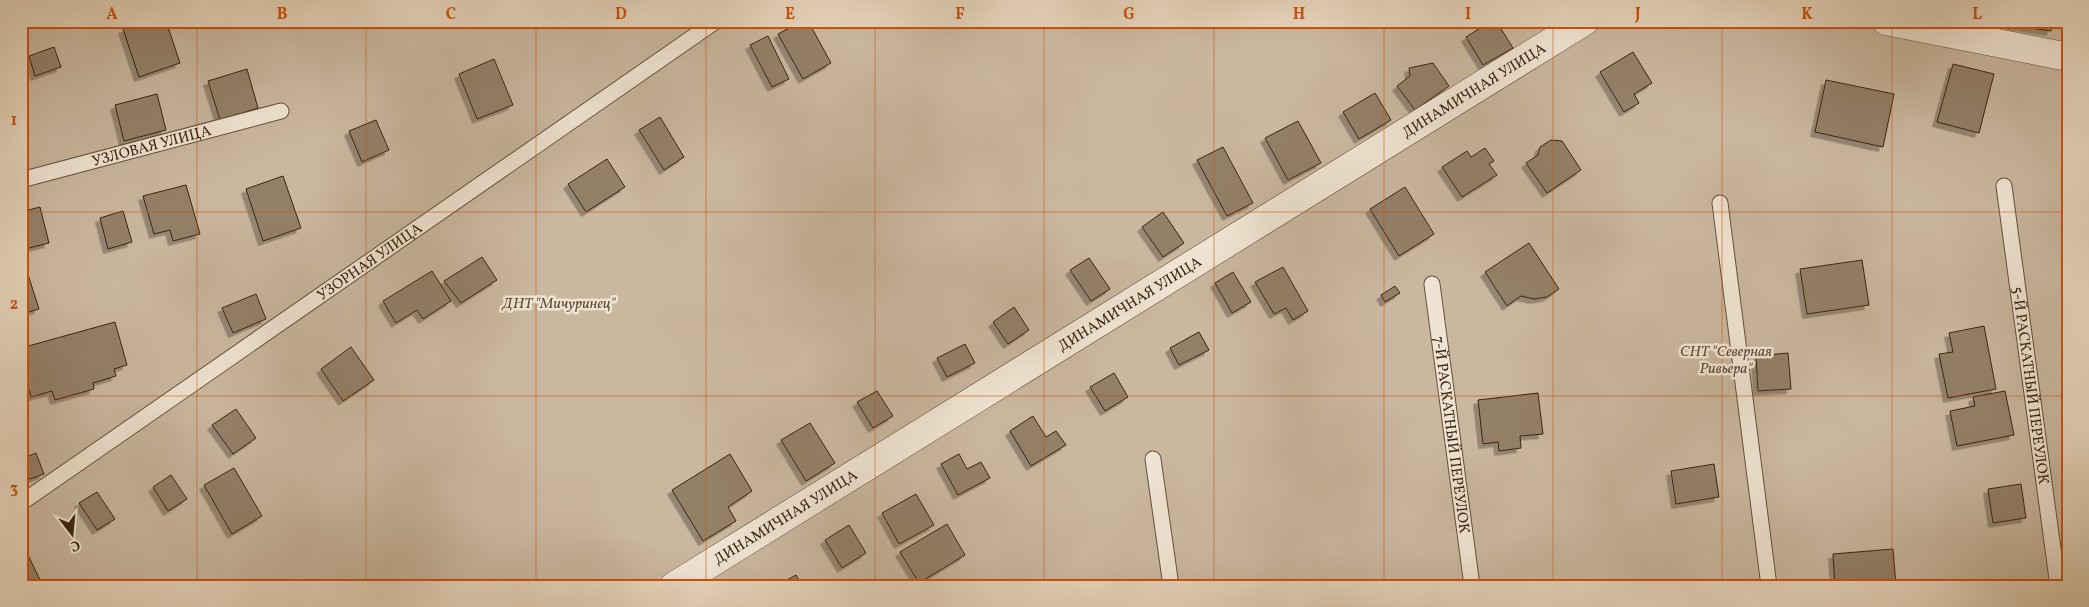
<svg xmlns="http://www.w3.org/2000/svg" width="2089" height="607" viewBox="0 0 2089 607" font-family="Vollkorn,serif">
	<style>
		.green { fill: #c9b79f; stroke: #816e57 }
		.building { fill: #938069; stroke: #39240f; filter: url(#shadow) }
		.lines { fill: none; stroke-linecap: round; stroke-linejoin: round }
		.lane-casing { stroke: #64503a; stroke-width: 17 }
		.street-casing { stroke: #64503a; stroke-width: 29 }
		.lane { stroke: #efe4d3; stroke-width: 15 }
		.street { stroke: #efe4d3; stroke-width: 28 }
		.grid { fill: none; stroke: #ce510c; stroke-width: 1; stroke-opacity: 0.55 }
		.labels { text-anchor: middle; stroke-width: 5; stroke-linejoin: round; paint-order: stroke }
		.street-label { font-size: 15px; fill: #39240f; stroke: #efe4d3 }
		.park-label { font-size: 15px; font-style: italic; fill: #5d4933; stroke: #efe4d3 }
		.neatline { fill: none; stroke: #ce510c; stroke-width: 2 }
		.grid-label { font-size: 16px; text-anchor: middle; font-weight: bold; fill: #ce510c }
	</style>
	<defs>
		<filter id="shadow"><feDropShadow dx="-4.5" dy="4.5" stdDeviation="0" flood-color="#0004"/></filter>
	</defs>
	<rect width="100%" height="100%" fill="#e6d5bc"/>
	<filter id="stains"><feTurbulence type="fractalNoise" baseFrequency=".004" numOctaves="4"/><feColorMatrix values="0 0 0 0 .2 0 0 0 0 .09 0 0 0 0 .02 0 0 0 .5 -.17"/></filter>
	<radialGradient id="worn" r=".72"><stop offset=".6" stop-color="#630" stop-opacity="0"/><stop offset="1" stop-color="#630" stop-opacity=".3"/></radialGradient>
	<path class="green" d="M 21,21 L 2068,21 L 2068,586 L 21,586 Z"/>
	<path class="building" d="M 146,21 L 166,21 L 180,63 L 139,77 L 123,29 Z
		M 802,21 L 808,21 L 831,63 L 803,79 L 778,34 Z
		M 1491,21 L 1496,21 L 1513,48 L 1483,65 L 1466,37 Z
		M 2012,21 L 2053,21 L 2051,31 L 2011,25 Z
		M 768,36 L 789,79 L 772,87 L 750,45 Z
		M 54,47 L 61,67 L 35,76 L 29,56 Z
		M 1633,52 L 1652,83 L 1634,94 L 1639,103 L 1624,112 L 1600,72 Z
		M 494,59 L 513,105 L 477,119 L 459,74 Z
		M 1433,63 L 1449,86 L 1415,110 L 1397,86 L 1410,76 L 1409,68 Z
		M 1953,64 L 1994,74 L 1979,133 L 1937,122 Z
		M 247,69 L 258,108 L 220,120 L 208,81 Z
		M 1826,80 L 1894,94 L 1883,147 L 1815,132 Z
		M 1375,93 L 1391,120 L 1359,139 L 1343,112 Z
		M 157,94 L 166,130 L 124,141 L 115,105 Z
		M 660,117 L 684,157 L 664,170 L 639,130 Z
		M 376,120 L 389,150 L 362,162 L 349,131 Z
		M 1298,121 L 1321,163 L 1288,180 L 1265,138 Z
		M 1551,140 L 1562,141 L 1581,170 L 1547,193 L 1526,163 L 1538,155 L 1540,147 Z
		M 1223,147 L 1253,203 L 1227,216 L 1197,160 Z
		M 1485,148 L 1494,161 L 1489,164 L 1497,175 L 1462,197 L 1442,167 L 1467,151 L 1471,157 Z
		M 607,159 L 625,187 L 586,212 L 568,184 Z
		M 283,176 L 301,228 L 263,241 L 246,189 Z
		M 186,185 L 200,234 L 173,241 L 170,230 L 154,234 L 143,196 Z
		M 1405,187 L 1434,234 L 1399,256 L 1370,209 Z
		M 40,207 L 49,243 L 21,250 L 21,212 Z
		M 123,211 L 132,242 L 108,249 L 100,218 Z
		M 1163,212 L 1184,243 L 1163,257 L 1142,227 Z
		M 1529,243 L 1559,289 L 1547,297 L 1534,299 L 1521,296 L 1507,306 L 1485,272 Z
		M 482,257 L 497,280 L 461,303 L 444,281 Z
		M 1089,258 L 1110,289 L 1091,301 L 1070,270 Z
		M 1862,260 L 1869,305 L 1807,314 L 1800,269 Z
		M 24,262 L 39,309 L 21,314 L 21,263 Z
		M 1283,267 L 1308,311 L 1293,320 L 1286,308 L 1274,314 L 1255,282 Z
		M 432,271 L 451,301 L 423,319 L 417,310 L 396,323 L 383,301 Z
		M 1233,272 L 1251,302 L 1232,313 L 1215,283 Z
		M 1395,286 L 1400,293 L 1385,302 L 1381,295 Z
		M 256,294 L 266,319 L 233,333 L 222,308 Z
		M 1014,307 L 1029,330 L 1008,344 L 993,322 Z
		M 115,322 L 127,365 L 114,369 L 116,376 L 93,383 L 94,389 L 55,400 L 52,391 L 31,397 L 21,363 L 21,348 Z
		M 1984,326 L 1996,389 L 1948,398 L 1939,354 L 1953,352 L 1949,333 Z
		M 1199,332 L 1209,350 L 1179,365 L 1170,348 Z
		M 965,344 L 975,363 L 947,377 L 937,358 Z
		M 351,347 L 374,380 L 343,401 L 321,369 Z
		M 1788,353 L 1791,389 L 1758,391 L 1756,356 Z
		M 1114,373 L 1128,397 L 1105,411 L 1090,387 Z
		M 877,391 L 893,416 L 873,428 L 857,402 Z
		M 2005,391 L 2014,435 L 1957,446 L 1950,411 L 1975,406 L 1973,397 Z
		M 1538,393 L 1543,434 L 1520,436 L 1521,448 L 1499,451 L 1498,442 L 1483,444 L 1478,400 Z
		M 236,409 L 256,438 L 233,454 L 212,425 Z
		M 1033,416 L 1046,437 L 1056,431 L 1066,445 L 1031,466 L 1010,431 Z
		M 810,423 L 835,463 L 806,481 L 781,440 Z
		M 36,453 L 44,474 L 21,482 L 21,459 Z
		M 730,454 L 752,491 L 728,507 L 736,521 L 703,541 L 672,490 Z
		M 959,454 L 967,469 L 981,462 L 990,478 L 958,495 L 941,464 Z
		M 1714,464 L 1719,497 L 1676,504 L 1671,471 Z
		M 234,468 L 262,516 L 232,534 L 204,485 Z
		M 171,475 L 187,499 L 168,511 L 153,487 Z
		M 2021,484 L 2026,518 L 1993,523 L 1988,489 Z
		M 97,492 L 115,519 L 97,530 L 79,503 Z
		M 916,494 L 934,525 L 899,544 L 882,513 Z
		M 947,524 L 965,555 L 919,583 L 900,552 Z
		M 849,525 L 866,553 L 842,568 L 825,540 Z
		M 1893,549 L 1896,586 L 1835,586 L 1833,554 Z
		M 28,555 L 43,586 L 21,586 L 21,559 Z
		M 796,575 L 802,586 L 776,586 Z"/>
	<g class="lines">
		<defs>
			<g id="lane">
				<path id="s1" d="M 21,180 L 281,111"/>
				<path id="s2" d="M 2004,186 L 2058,586"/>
				<path d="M 1720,203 L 1769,586"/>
				<path id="s3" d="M 1432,284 L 1472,586"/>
				<path d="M 1153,459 L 1171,586"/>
				<path id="s4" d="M 21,503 L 716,21"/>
			</g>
			<g id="street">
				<path d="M 1886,21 L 2068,57"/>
				<path id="s5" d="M 674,586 L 1585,21"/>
			</g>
		</defs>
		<use href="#lane" class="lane-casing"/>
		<use href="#street" class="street-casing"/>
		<use href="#lane" class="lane"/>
		<use href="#street" class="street"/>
	</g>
	<path class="grid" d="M 197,21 L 197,586M 366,21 L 366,586M 536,21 L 536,586M 706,21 L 706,586M 875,21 L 875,586M 1044,21 L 1044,586M 1214,21 L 1214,586M 1384,21 L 1384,586M 1553,21 L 1553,586M 1722,21 L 1722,586M 1892,21 L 1892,586M 21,212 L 2068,212M 21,396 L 2068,396"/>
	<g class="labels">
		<g class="street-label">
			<text dy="5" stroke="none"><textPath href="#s5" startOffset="941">ДИНАМИЧНАЯ УЛИЦА</textPath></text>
			<text dy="5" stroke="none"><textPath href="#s1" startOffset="135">УЗЛОВАЯ УЛИЦА</textPath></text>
			<text dy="5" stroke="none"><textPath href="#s4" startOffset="424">УЗОРНАЯ УЛИЦА</textPath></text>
			<text dy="5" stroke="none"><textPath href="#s5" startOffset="536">ДИНАМИЧНАЯ УЛИЦА</textPath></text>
			<text dy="5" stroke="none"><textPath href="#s2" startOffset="201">5-Й РАСКАТНЫЙ ПЕРЕУЛОК</textPath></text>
			<text dy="5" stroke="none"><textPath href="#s3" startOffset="152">7-Й РАСКАТНЫЙ ПЕРЕУЛОК</textPath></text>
			<text dy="5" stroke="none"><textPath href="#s5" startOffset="131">ДИНАМИЧНАЯ УЛИЦА</textPath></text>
		</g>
		<g class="park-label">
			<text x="559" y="308">ДНТ "Мичуринец"</text>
			<text x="1726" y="356">СНТ "Северная<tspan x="1726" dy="17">Ривьера"</tspan></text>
		</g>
	</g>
	<rect width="2089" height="607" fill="none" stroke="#e6d5bc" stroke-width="55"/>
	<g transform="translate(72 534) rotate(164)" stroke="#efe4d3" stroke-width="4" paint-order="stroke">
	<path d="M0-4L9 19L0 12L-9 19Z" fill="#39240f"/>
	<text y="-8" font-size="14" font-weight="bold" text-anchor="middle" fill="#39240f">С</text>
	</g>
	<rect x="28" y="28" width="2034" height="552" class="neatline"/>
	<g class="grid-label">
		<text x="112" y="19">A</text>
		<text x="282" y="19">B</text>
		<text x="451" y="19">C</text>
		<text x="621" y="19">D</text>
		<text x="790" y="19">E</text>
		<text x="960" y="19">F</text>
		<text x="1129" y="19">G</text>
		<text x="1299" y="19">H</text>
		<text x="1468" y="19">I</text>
		<text x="1638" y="19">J</text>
		<text x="1807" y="19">K</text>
		<text x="1977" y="19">L</text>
		<text x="14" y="125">1</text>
		<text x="14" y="309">2</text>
		<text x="14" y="493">3</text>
	</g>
	<rect width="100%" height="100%" filter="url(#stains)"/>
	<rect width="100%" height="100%" fill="url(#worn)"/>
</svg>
